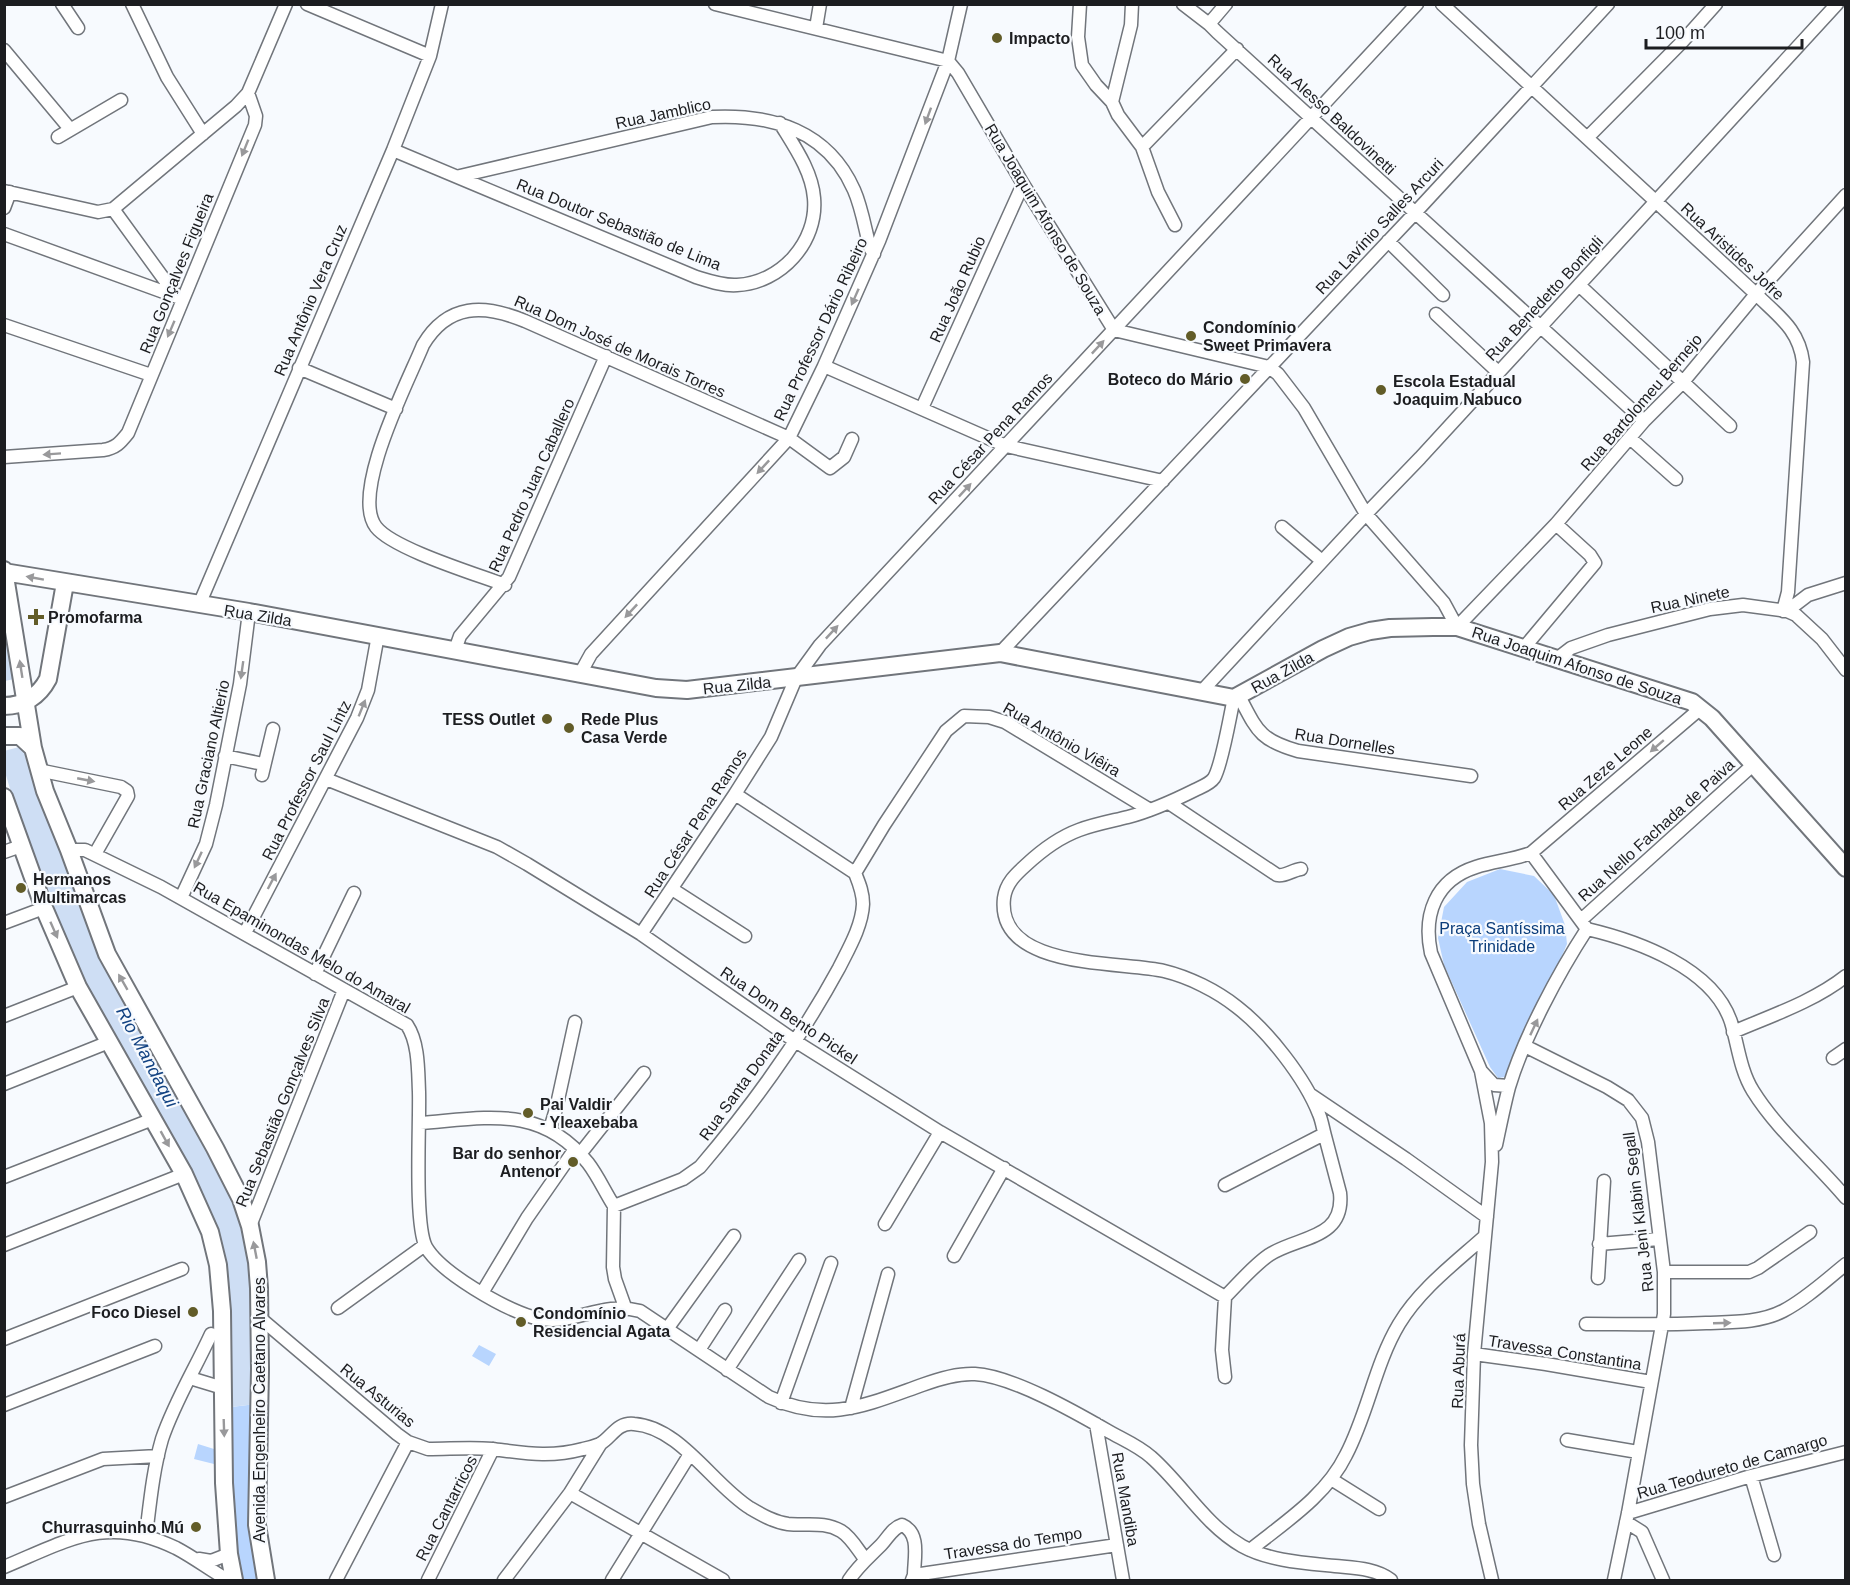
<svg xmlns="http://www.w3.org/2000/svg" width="1850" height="1585" viewBox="0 0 1850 1585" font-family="Helvetica,sans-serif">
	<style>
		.green { fill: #b8d5fe }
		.water { fill: #cedef4 }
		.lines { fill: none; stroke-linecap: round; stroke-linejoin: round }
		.minor-casing { stroke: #71757b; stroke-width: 15 }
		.major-casing { stroke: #71757b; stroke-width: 20 }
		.minor { stroke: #fff; stroke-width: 12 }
		.major { stroke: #fff; stroke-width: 16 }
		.oneway { fill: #99999b }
		.poi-dot { fill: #625c28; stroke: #f7fafe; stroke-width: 2 }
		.labels { text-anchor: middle; stroke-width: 4.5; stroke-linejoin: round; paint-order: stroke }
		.poi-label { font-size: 16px; font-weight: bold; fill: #1c1d20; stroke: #f7fafe; text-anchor: start }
		.street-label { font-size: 16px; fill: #1c1d20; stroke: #f7fafe }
		.park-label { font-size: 16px; fill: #0a3c7a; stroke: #f7fafe }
		.water-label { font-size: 18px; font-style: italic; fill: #134382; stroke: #f7fafe }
	</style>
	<rect width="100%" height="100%" fill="#f7fafe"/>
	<path class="green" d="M 1500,869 L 1534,876 L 1554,895 L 1565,925 L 1567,944 L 1553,977 L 1528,1023 L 1509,1072 L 1505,1077 L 1498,1078 L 1490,1067 L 1444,965 L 1438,938 L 1444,907 L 1467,882 Z
		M 479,1345 L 496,1354 L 489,1366 L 472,1356 Z
		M 257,1404 L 261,1580 L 238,1580 L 230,1466 L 231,1407 Z
		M 198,1444 L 214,1449 L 214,1464 L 194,1459 Z"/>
	<path class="water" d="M 4,616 L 14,679 L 5,681 L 4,681 Z
		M 23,746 L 41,800 L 61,851 L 226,1176 L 254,1260 L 257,1404 L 231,1407 L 228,1276 L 214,1221 L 206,1202 L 87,987 L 43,886 L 17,812 L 5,772 L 4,751 Z"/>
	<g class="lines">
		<defs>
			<path id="minor" d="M 62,4 L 78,28
				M 132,4 L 167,77 L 203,134
				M 307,4 L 430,56
				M 715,4 L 948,61
				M 1080,4 L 1078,37 L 1082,65 L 1096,85 L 1112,102 L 1118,115 L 1142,147 L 1158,192 L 1175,225
				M 1183,4 L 1209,24
				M 1226,4 L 1209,24 L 1217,32 L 1644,421
				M 1442,4 L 1756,294 C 1778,316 1799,329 1803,362 L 1788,592 L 1783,611
				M 816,28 L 820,4
				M 4,50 L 70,129
				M 948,61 L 958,73 L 1023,184 L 1114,330 L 1269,367 L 1278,374 L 1304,408 L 1366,514 L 1444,603 L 1457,627 L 1556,524 L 1644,421 L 1683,382 L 1756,294 L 1846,195
				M 1112,102 L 1131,25 L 1132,4
				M 58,137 L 121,100
				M 1587,138 L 1682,42 L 1716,4
				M 1142,147 L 1237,49
				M 393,150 L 696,277 C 709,281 723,286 737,285 C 781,283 818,242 814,198 C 812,171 794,146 780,123
				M 460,176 L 712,117 C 772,114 828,131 854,190 C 862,208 865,229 870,248 L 874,254
				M 4,191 L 98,212 L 113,209 L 236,106 L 248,93 L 286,4
				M 4,208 L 10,192
				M 113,209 L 177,297
				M 4,234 L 183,299
				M 1388,241 L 1443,295
				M 1579,285 L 1730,426
				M 1436,314 L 1498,372
				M 4,325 L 151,375
				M 824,366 L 1006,446 L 1163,481
				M 299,368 L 396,409
				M 922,408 L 1023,184
				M 1630,438 L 1676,479
				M 4,457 L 103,450 C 116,448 120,443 128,433 L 255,125 L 256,116 L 248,93
				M 1282,527 L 1322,561
				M 505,585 C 476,574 393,549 376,527 C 350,493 408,382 423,345 C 448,303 484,304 525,321 L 789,438 L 830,468 L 844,457 L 852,439
				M 199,605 L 393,150 L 430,56 L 442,4
				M 1787,611 L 1808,595 L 1846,583
				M 1523,649 L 1595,563 L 1590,555 L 1556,524
				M 455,650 L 460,636 L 509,577 L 606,356
				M 1000,653 L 1414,214 L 1608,4
				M 1558,658 L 1571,648 L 1608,635 L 1710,609 L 1743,605 L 1787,611 L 1796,615 L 1822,639 L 1846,670
				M 580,674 L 591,654 L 789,438 L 824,366 L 879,241 L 948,61 L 961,4
				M 1201,692 L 1366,514 L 1420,458 L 1837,4
				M 1239,696 C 1257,730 1259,740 1298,751 L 1471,776
				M 225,756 L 263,764
				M 38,770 L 121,787 L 127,791 L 128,796 L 95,854
				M 262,775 L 273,729
				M 326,779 L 497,847 L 527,864 L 641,934 L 795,1041 L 940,1132 L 1225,1297
				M 1169,803 L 1277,875 C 1285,877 1292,870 1301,869
				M 69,850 L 85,850 L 161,887 L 407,1025 C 419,1043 418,1071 419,1092 C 420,1123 414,1224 426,1247 C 441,1273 503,1308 532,1317 C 572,1329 598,1300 640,1311 L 769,1397 C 827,1424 866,1405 922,1385 C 938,1379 957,1373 975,1374 C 1012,1376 1075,1412 1108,1431 C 1122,1439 1139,1446 1151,1457 C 1183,1485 1204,1524 1242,1546 C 1269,1561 1305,1563 1335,1566 C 1354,1568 1375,1568 1391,1580
				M 4,852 L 21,846
				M 1531,853 L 1701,708
				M 855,873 L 884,825 L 946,731 L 964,716 L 989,717 L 1005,722 L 1150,810
				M 672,889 L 745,936
				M 181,898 L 206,844 L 216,805 L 240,684 L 249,612
				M 1581,920 L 1754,764
				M 4,923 L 44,908
				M 1587,929 C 1638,941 1713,968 1731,1022 C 1738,1045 1740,1070 1753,1091 C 1778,1131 1816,1162 1846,1198
				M 245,933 L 357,718 L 368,690 L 378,635
				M 641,934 L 735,794 L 771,737 L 796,678 L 820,645 L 1417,4
				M 315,974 L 354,893
				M 4,1016 L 78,987
				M 1733,1032 C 1770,1016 1813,1002 1846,976
				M 1525,1046 L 1607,1087 L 1628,1100 L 1642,1118 L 1648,1142 L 1664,1272 L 1664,1314 L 1628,1513 L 1614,1580
				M 1833,1058 L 1846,1049
				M 1482,1072 L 1494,1085 L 1509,1086
				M 4,1084 L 109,1042
				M 1311,1095 L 1406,1159 L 1487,1217
				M 420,1123 C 486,1118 541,1104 588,1163 C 598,1176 605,1192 614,1206
				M 550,1129 L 556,1109 L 575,1022
				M 1496,1145 C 1500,1126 1504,1106 1509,1087 C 1524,1037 1559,972 1587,929
				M 580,1154 L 644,1073
				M 4,1177 L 153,1119
				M 1225,1185 L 1324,1134
				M 885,1224 L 940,1132
				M 250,1226 L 344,990
				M 1599,1244 L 1659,1239
				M 4,1245 L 184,1174
				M 954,1256 L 1004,1168
				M 1664,1272 L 1749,1272 L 1758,1268 L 1810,1232
				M 1598,1278 L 1604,1181
				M 482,1293 L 527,1218 L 575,1149
				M 625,1307 L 615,1279 L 613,1267 L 614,1206 L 683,1179 L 700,1167 C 751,1107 802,1036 839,968 C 849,948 862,926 863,904 C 863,892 859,883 855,873 L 735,794
				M 338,1308 L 425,1245
				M 260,1318 L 397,1434 L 408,1442 L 428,1449 C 450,1449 471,1447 492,1449 C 525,1453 549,1458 583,1449 C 588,1448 595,1446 600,1444 C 612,1437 617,1422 634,1424 C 680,1427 713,1485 750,1508 C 762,1515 774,1522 788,1524 C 807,1526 824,1521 841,1531 C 851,1537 858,1550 865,1559
				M 1586,1324 C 1626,1324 1666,1325 1706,1323 C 1731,1322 1760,1323 1783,1311 C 1806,1299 1826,1280 1846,1264
				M 667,1329 L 734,1236
				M 4,1339 L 182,1269
				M 699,1350 L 725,1310
				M 1474,1354 L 1546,1364 L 1651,1382
				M 727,1370 L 799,1260
				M 1225,1377 L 1222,1350 L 1225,1297 C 1239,1283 1253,1266 1269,1255 C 1298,1236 1345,1240 1340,1193 C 1335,1174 1330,1155 1325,1136 C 1323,1129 1322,1121 1319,1114 C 1305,1078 1268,1031 1237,1007 C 1217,991 1189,977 1164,971 C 1120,961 996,970 1004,898 C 1006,883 1016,874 1026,865 C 1041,851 1060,837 1079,830 C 1095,824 1112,821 1128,817 C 1151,811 1173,801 1195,790 C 1201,787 1210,784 1214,778 C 1222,765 1230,715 1234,698
				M 190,1378 L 223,1388
				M 781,1403 L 831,1263
				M 4,1405 L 155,1346
				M 851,1408 L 888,1274
				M 1096,1424 L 1123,1580
				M 1567,1440 L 1638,1452
				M 1751,1476 L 1774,1555
				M 1331,1479 L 1379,1509
				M 570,1493 L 723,1580
				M 4,1497 L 103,1459 L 158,1456
				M 1628,1513 L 1751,1476 L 1846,1452
				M 1626,1522 L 1642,1532 L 1663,1580
				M 146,1535 C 150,1503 153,1470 162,1439 C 174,1403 195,1369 211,1334
				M 1250,1550 C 1285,1522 1326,1496 1346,1455 C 1368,1413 1375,1364 1399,1324 C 1420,1289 1455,1263 1485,1236
				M 199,1559 L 211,1561 L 229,1554
				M 4,1567 C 69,1540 107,1514 176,1548 C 195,1558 210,1570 228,1580
				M 914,1575 L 1117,1545
				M 336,1580 L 408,1442
				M 428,1580 L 493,1449
				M 504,1580 L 570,1493 L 601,1443
				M 612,1580 L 690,1454
				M 849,1580 C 858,1566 869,1557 881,1545 C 888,1538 892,1528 902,1525 C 921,1533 914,1559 914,1575 L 912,1580
				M 1492,1580 L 1479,1524 L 1473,1484 L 1471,1445 L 1474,1354 L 1492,1162 L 1491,1123 L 1481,1071 L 1431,953 C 1423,915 1435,880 1476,867 C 1494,861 1513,860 1531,853 L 1587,929"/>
			<path id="major" d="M 4,570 L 33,748 L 45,791 L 69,850 L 107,954 L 215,1148 L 241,1199 L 250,1226 L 257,1262 L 259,1288 L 260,1369 L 257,1525 L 266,1580
				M 4,572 L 249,612 L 656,688 L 687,690 L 1000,653 L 1234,698 L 1323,649 L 1349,637 L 1370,631 L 1390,628 L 1433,627 L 1457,627 L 1692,702 L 1712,718 L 1846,868
				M 4,706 C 24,706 39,696 48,679 L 65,583
				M 4,736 L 20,736 L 33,748
				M 4,797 L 44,908 L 78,987 L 184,1174 L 210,1232 L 218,1265 L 222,1311 L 224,1483 L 229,1554 L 234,1580"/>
		</defs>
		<use href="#minor" class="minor-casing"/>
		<use href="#major" class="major-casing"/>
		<use href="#minor" class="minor"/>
		<use href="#major" class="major"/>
	</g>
	<defs><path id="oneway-solid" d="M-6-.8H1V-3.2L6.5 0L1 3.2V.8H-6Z" transform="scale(1.5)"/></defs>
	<g class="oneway">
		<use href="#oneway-solid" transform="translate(928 116) rotate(110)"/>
		<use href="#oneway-solid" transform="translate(245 148) rotate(112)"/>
		<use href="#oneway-solid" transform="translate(855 297) rotate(114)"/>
		<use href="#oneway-solid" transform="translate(171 329) rotate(113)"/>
		<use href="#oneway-solid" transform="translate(1098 347) rotate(-47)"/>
		<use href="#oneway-solid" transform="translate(52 454) rotate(176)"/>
		<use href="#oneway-solid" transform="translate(763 467) rotate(133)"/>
		<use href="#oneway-solid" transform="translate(965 490) rotate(-47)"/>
		<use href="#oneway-solid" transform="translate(35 578) rotate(-170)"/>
		<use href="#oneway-solid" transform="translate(631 611) rotate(133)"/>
		<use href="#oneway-solid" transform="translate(832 632) rotate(-47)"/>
		<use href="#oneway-solid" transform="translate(21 669) rotate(-99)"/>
		<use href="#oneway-solid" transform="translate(242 670) rotate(98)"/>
		<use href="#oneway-solid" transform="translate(362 708) rotate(-68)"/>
		<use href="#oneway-solid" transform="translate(1657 746) rotate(139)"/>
		<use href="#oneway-solid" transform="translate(86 780) rotate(11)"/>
		<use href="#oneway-solid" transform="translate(198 860) rotate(115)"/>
		<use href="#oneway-solid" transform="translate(272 881) rotate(-62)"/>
		<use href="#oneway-solid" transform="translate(54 930) rotate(66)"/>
		<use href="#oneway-solid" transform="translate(123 982) rotate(-120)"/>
		<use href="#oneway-solid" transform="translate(1534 1027) rotate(-65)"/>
		<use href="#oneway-solid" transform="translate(165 1139) rotate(61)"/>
		<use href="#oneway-solid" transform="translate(255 1250) rotate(-101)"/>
		<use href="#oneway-solid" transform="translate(1722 1323) rotate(-2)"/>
		<use href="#oneway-solid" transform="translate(224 1428) rotate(88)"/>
	</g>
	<g class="poi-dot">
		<circle cx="997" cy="38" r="6"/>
		<circle cx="1191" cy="336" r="6"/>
		<circle cx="1245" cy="379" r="6"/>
		<circle cx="1381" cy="390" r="6"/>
		<path d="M33 608h6v6h6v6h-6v6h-6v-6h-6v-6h6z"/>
		<circle cx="547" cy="719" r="6"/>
		<circle cx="569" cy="728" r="6"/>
		<circle cx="21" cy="888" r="6"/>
		<circle cx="528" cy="1113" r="6"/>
		<circle cx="573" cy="1162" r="6"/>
		<circle cx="193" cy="1312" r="6"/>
		<circle cx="521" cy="1322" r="6"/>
		<circle cx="196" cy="1527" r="6"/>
	</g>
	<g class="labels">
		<g class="poi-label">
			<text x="1009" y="44">Impacto</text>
			<text x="1203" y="333">Condomínio<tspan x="1203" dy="18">Sweet Primavera</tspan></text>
			<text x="1233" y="385" text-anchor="end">Boteco do Mário</text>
			<text x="1393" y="387">Escola Estadual<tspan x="1393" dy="18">Joaquim Nabuco</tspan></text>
			<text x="48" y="623">Promofarma</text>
			<text x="535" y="725" text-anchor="end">TESS Outlet</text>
			<text x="581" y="725">Rede Plus<tspan x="581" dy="18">Casa Verde</tspan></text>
			<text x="33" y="885">Hermanos<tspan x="33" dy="18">Multimarcas</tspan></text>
			<text x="540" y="1110">Pai Valdir<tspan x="540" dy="18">- Yleaxebaba</tspan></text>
			<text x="561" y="1159" text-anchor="end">Bar do senhor<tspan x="561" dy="18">Antenor</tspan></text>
			<text x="181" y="1318" text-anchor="end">Foco Diesel</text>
			<text x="533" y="1319">Condomínio<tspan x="533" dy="18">Residencial Agata</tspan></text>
			<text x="184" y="1533" text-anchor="end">Churrasquinho Mú</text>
		</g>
		<g class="street-label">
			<text transform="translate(663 113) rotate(-12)" y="6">Rua Jamblico</text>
			<text transform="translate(1332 114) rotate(43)" y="6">Rua Alesso Baldovinetti</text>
			<text transform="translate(1046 219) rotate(59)" y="6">Rua Joaquim Afonso de Souza</text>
			<text transform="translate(619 224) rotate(22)" y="6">Rua Doutor Sebastião de Lima</text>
			<text transform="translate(1379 226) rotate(-47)" y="6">Rua Lavínio Salles Arcuri</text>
			<text transform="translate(1733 251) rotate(43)" y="6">Rua Aristides Jofre</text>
			<text transform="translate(176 273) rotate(-68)" y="6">Rua Gonçalves Figueira</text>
			<text transform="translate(957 289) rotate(-66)" y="6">Rua João Rubio</text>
			<text transform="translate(1544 298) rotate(-47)" y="6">Rua Benedetto Bonfigli</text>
			<text transform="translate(310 300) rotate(-67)" y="6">Rua Antônio Vera Cruz</text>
			<text transform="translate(820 329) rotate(-65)" y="6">Rua Professor Dário Ribeiro</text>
			<text transform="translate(620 346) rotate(24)" y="6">Rua Dom José de Morais Torres</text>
			<text transform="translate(1641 402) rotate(-49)" y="6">Rua Bartolomeu Bernejo</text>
			<text transform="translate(990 438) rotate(-47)" y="6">Rua César Pena Ramos</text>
			<text transform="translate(531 485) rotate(-66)" y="6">Rua Pedro Juan Caballero</text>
			<text transform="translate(1690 599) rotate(-12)" y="6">Rua Ninete</text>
			<text transform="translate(258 615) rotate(9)" y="6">Rua Zilda</text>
			<text transform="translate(1577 665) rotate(18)" y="6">Rua Joaquim Afonso de Souza</text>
			<text transform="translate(1282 672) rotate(-29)" y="6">Rua Zilda</text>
			<text transform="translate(737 685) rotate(-6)" y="6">Rua Zilda</text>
			<text transform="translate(1062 739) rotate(30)" y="6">Rua Antônio Viêira</text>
			<text transform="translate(1345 741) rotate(9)" y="6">Rua Dornelles</text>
			<text transform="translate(208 754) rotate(-78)" y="6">Rua Graciano Altierio</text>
			<text transform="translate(1605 768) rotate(-41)" y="6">Rua Zeze Leone</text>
			<text transform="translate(306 780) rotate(-63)" y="6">Rua Professor Saul Lintz</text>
			<text transform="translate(695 823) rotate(-57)" y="6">Rua César Pena Ramos</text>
			<text transform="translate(1656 830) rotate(-42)" y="6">Rua Nello Fachada de Paiva</text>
			<text transform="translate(302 947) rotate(30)" y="6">Rua Epaminondas Melo do Amaral</text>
			<text transform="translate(789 1015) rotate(34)" y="6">Rua Dom Bento Pickel</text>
			<text transform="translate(741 1085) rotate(-54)" y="6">Rua Santa Donata</text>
			<text transform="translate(282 1102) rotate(-68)" y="6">Rua Sebastião Gonçalves Silva</text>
			<text transform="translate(1638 1212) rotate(-97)" y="6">Rua Jeni Klabin Segall</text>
			<text transform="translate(1565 1352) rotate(9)" y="6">Travessa Constantina</text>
			<text transform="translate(1458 1371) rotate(-88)" y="6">Rua Aburá</text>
			<text transform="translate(378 1395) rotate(39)" y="6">Rua Asturias</text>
			<text transform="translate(259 1410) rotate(-90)" y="6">Avenida Engenheiro Caetano Alvares</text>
			<text transform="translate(1732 1466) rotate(-16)" y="6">Rua Teodureto de Camargo</text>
			<text transform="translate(1126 1499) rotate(80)" y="6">Rua Mandiba</text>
			<text transform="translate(446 1508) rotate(-63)" y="6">Rua Cantarricos</text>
			<text transform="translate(1013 1543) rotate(-9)" y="6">Travessa do Tempo</text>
		</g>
		<g class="park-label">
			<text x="1502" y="934">Praça Santíssima<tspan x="1502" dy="18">Trinidade</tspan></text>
		</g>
		<g class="water-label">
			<text transform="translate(147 1057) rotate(62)" y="6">Rio Mandaqui</text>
		</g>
	</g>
	<rect width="1850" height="1585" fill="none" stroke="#1c1d20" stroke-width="12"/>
	<path d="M1646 39v9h156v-9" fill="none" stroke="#1c1d20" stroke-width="3"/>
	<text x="1655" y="39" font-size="18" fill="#1c1d20" stroke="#f7fafe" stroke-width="4.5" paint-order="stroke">100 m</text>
</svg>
